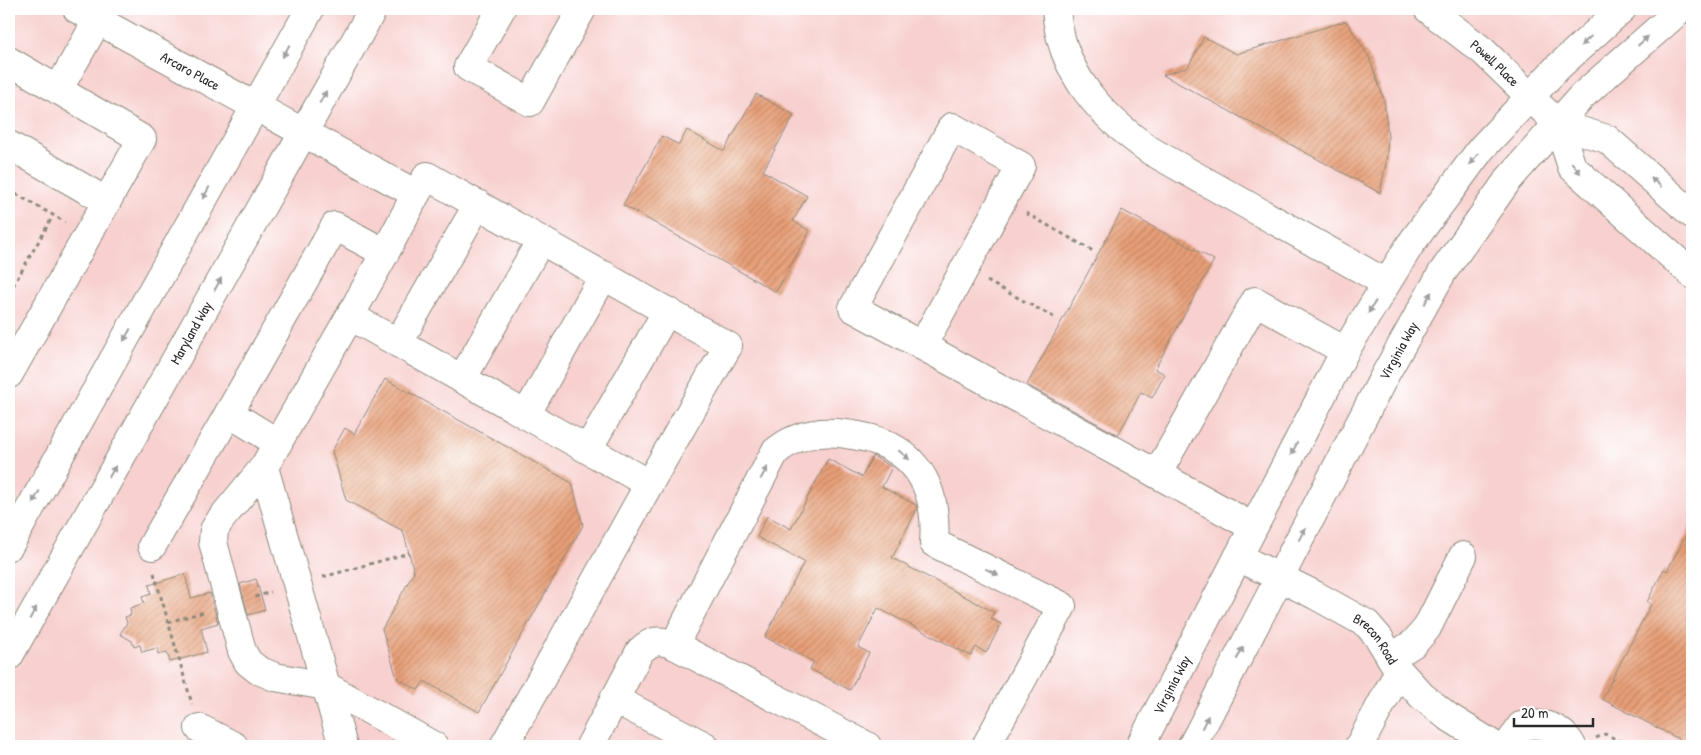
<svg xmlns="http://www.w3.org/2000/svg" width="1701" height="755" viewBox="0 0 1701 755" font-family="'Patrick Hand',sans-serif">
	<style>
		.built { fill: #f7d0cf }
		.building { fill: url(#building-hatch) }
		.lines { fill: none; stroke-linecap: round; stroke-linejoin: round }
		.minor-casing { stroke: #8d897c; stroke-width: 30 }
		.major-casing { stroke: #8d897c; stroke-width: 30 }
		.path { stroke: #8d897c; stroke-width: 3; stroke-dasharray: 4 4; stroke-linecap: butt }
		.minor { stroke: #fff; stroke-width: 28 }
		.major { stroke: #fff; stroke-width: 28 }
		.oneway { fill: #a0a0a0 }
		.labels { text-anchor: middle; stroke-width: 4; stroke-linejoin: round; paint-order: stroke }
		.street-label { font-size: 14px; fill: #2b2b2b; stroke: #fff }
	</style>
	<defs>
		<pattern id="building-hatch" width="6" height="6" patternUnits="userSpaceOnUse" patternTransform="scale(1.25)"><rect width="6" height="6" fill="#e89f77"/><path d="M-1 1l2-2M0 6l6-6M5 7l2-2" fill="none" stroke="#bc8262"/></pattern>
	</defs>
	<rect width="100%" height="100%" fill="#fff"/>
	<filter id="ink" filterUnits="userSpaceOnUse"><feTurbulence type="fractalNoise" baseFrequency=".02" numOctaves="2"/><feDisplacementMap in="SourceGraphic" scale="10" xChannelSelector="R" yChannelSelector="G"/><feConvolveMatrix kernelMatrix="1 2 1 2 8 2 1 2 1" color-interpolation-filters="sRGB"/></filter>
	<filter id="wash" filterUnits="userSpaceOnUse"><feTurbulence type="fractalNoise" baseFrequency=".0096" numOctaves="4" result="noise"/><feDisplacementMap in="SourceGraphic" scale="20" xChannelSelector="R" yChannelSelector="G"/><feGaussianBlur stdDeviation="1.12" result="paint"/><feColorMatrix in="noise" values="0 0 0 0 0 0 0 0 0 0 0 0 0 0 0 0 0 1.4 0 .05"/><feComposite in="paint" operator="in"/></filter>
	<g filter="url(#wash)">
		<rect width="100%" height="100%" fill="#efe7cc"/>
		<path class="built" d="M 9,9 L 1692,9 L 1692,746 L 9,746 Z"/>
		<g id="blocks">
			<path class="building" d="M 1346,21 L 1369,57 L 1384,100 L 1388,137 L 1386,163 L 1380,193 L 1163,75 L 1188,67 L 1204,37 L 1236,54 Z
				M 756,94 L 794,115 L 763,171 L 807,196 L 793,221 L 810,231 L 776,292 L 623,205 L 662,136 L 679,145 L 687,130 L 724,151 Z
				M 1122,210 L 1214,260 L 1155,369 L 1165,374 L 1152,398 L 1141,392 L 1118,435 L 1027,385 Z
				M 385,379 L 572,483 L 583,525 L 479,712 L 424,681 L 418,690 L 397,678 L 382,629 L 414,572 L 409,553 L 403,531 L 346,500 L 332,451 L 345,428 L 354,434 Z
				M 873,456 L 892,467 L 882,487 L 916,505 L 917,509 L 892,558 L 994,612 L 991,619 L 1001,624 L 986,653 L 976,647 L 971,656 L 878,608 L 858,647 L 869,653 L 850,690 L 810,669 L 814,662 L 765,637 L 804,562 L 757,537 L 767,516 L 791,529 L 828,459 L 862,477 Z
				M 1692,524 L 1692,746 L 1602,699 L 1651,604 L 1647,602 L 1664,569 L 1667,571 Z
				M 185,574 L 191,598 L 210,593 L 218,623 L 201,628 L 207,652 L 170,662 L 167,652 L 158,654 L 157,648 L 142,652 L 140,645 L 134,647 L 132,641 L 120,634 L 127,623 L 125,617 L 131,615 L 130,608 L 144,603 L 142,597 L 151,594 L 149,585 Z
				M 256,579 L 265,610 L 248,615 L 240,584 Z"/>
		</g>
	</g>
	<g filter="url(#ink)">
		<use href="#blocks" fill-opacity="0" stroke="#8d897c" stroke-width="1"/>
		<g class="lines">
			<defs>
				<g id="minor">
					<path id="s1" d="M 77,9 L 416,194 L 385,253 L 335,226 L 229,413 L 278,443"/>
					<path d="M 501,9 L 468,67 L 530,102 L 582,9"/>
					<path d="M 1056,9 C 1061,74 1101,116 1151,151 L 1386,283"/>
					<path id="s2" d="M 1428,9 L 1483,51 L 1558,124 L 1607,139 L 1692,214"/>
					<path d="M 9,61 L 142,139 L 9,374"/>
					<path d="M 58,90 L 104,9"/>
					<path d="M 1558,124 L 1572,167 L 1692,274"/>
					<path d="M 9,145 L 106,201"/>
					<path d="M 416,194 L 427,176 L 728,346 L 649,484"/>
					<path d="M 385,253 L 350,316 L 649,484 L 504,746"/>
					<path d="M 350,316 L 264,467 L 221,519 L 214,530 L 213,542 L 242,651 L 248,662 L 258,670 L 275,677 L 326,686 L 434,746"/>
					<path d="M 398,343 L 478,204"/>
					<path d="M 922,346 L 1021,166 L 952,127 L 853,308 L 1157,474"/>
					<path d="M 462,379 L 541,240"/>
					<path d="M 526,415 L 604,275"/>
					<path d="M 588,449 L 667,311"/>
					<path d="M 264,467 L 343,746"/>
					<path d="M 1253,527 L 1157,474 L 1255,301 L 1345,351"/>
					<path d="M 152,546 L 229,413"/>
					<path id="s3" d="M 1238,557 L 1315,595 L 1367,624 L 1379,638 L 1399,671 L 1422,696 L 1447,716 L 1495,746"/>
					<path d="M 674,645 L 867,746"/>
					<path d="M 1391,658 L 1414,643 L 1427,628 L 1463,556"/>
					<path d="M 614,699 L 705,746"/>
					<path d="M 199,728 L 234,746"/>
					<path d="M 590,746 L 640,651 C 652,640 659,639 674,645 L 775,452 C 796,434 819,430 846,434 C 910,441 939,480 934,543 L 1062,606 L 986,746"/>
					<path id="s4" d="M 1140,746 L 1345,351 L 1410,245 L 1481,149 L 1557,68 L 1622,9"/>
					<path id="s5" d="M 1192,746 L 1386,373 L 1442,273 L 1508,180 L 1582,96 L 1681,9"/>
					<path d="M 1359,746 L 1399,671"/>
					<path d="M 1508,746 L 1521,726 C 1542,722 1561,726 1572,746"/>
				</g>
				<g id="major">
					<path d="M 9,546 L 310,9"/>
					<path id="s6" d="M 9,656 L 373,9"/>
				</g>
			</defs>
			<use href="#minor" class="minor-casing"/>
			<use href="#major" class="major-casing"/>
			<path class="path" d="M 9,190 L 65,222
				M 1026,213 L 1093,251
				M 987,281 L 1057,319
				M 9,293 L 53,216
				M 154,573 L 192,704
				M 323,577 L 409,553
				M 255,597 L 271,592
				M 168,622 L 204,612
				M 1596,738 L 1605,734 L 1630,746"/>
			<use href="#minor" class="minor"/>
			<use href="#major" class="major"/>
		</g>
		<defs><path id="oneway-solid" d="M-6-.8H1V-3.2L6.5 0L1 3.2V.8H-6Z" transform="scale(1.25)"/></defs>
		<g class="oneway">
			<use href="#oneway-solid" transform="translate(1586 41) rotate(137)"/>
			<use href="#oneway-solid" transform="translate(1643 41) rotate(-42)"/>
			<use href="#oneway-solid" transform="translate(286 51) rotate(119)"/>
			<use href="#oneway-solid" transform="translate(323 97) rotate(-61)"/>
			<use href="#oneway-solid" transform="translate(1474 159) rotate(127)"/>
			<use href="#oneway-solid" transform="translate(1576 168) rotate(51)"/>
			<use href="#oneway-solid" transform="translate(1656 182) rotate(-139)"/>
			<use href="#oneway-solid" transform="translate(206 193) rotate(119)"/>
			<use href="#oneway-solid" transform="translate(218 284) rotate(-61)"/>
			<use href="#oneway-solid" transform="translate(1428 298) rotate(-61)"/>
			<use href="#oneway-solid" transform="translate(1372 307) rotate(122)"/>
			<use href="#oneway-solid" transform="translate(127 335) rotate(119)"/>
			<use href="#oneway-solid" transform="translate(1294 449) rotate(117)"/>
			<use href="#oneway-solid" transform="translate(904 455) rotate(40)"/>
			<use href="#oneway-solid" transform="translate(112 472) rotate(-61)"/>
			<use href="#oneway-solid" transform="translate(764 473) rotate(-61)"/>
			<use href="#oneway-solid" transform="translate(36 497) rotate(119)"/>
			<use href="#oneway-solid" transform="translate(1302 534) rotate(-62)"/>
			<use href="#oneway-solid" transform="translate(992 572) rotate(26)"/>
			<use href="#oneway-solid" transform="translate(33 613) rotate(-61)"/>
			<use href="#oneway-solid" transform="translate(1240 653) rotate(-63)"/>
			<use href="#oneway-solid" transform="translate(1205 722) rotate(-63)"/>
		</g>
	</g>
	<g class="labels">
		<g class="street-label">
			<text dy="5" stroke="none"><textPath href="#s2" startOffset="86">Powell Place</textPath></text>
			<text dy="5" stroke="none"><textPath href="#s1" startOffset="129">Arcaro Place</textPath></text>
			<text dy="5" stroke="none"><textPath href="#s6" startOffset="371">Maryland Way</textPath></text>
			<text dy="5" stroke="none"><textPath href="#s5" startOffset="446">Virginia Way</textPath></text>
			<text dy="5" stroke="none"><textPath href="#s3" startOffset="162">Brecon Road</textPath></text>
			<text dy="5" stroke="none"><textPath href="#s4" startOffset="69">Virginia Way</textPath></text>
		</g>
	</g>
	<rect width="1701" height="755" fill="none" stroke="#fff" stroke-width="30"/>
	<path d="M1514 718v8h79v-8" fill="none" stroke="#2b2b2b" stroke-width="2.5"/>
	<text x="1521" y="718" font-size="15" fill="#2b2b2b" stroke="#ffffff" stroke-width="4" paint-order="stroke">20 m</text>
</svg>
